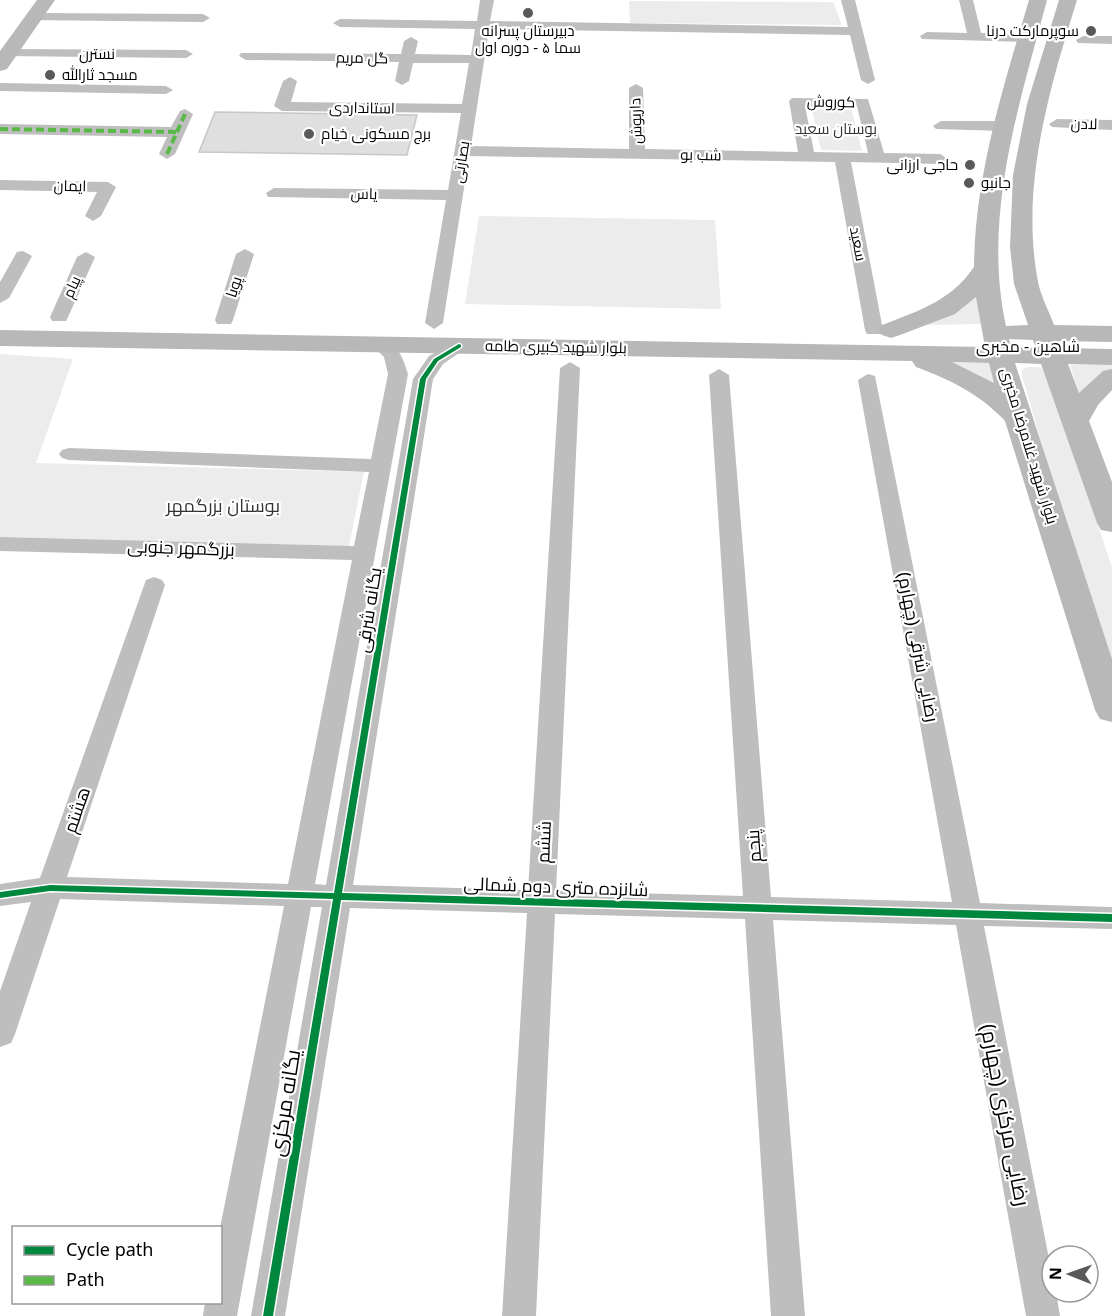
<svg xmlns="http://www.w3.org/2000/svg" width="1112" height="1316" viewBox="0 0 1112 1316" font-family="'Noto Sans',Cairo,sans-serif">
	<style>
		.green { fill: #ececec }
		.building { fill: #dfdfdf; stroke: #c7c7c7; stroke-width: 1.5 }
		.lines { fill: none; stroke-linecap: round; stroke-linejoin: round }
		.street { fill: #bebebe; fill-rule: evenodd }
		.secondary { fill: #b8b8b8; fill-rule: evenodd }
		.quiet { stroke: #58b947; stroke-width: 4; stroke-dasharray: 8 4; stroke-linecap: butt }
		.cycleway-casing { stroke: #fff; stroke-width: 3 }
		.cycleway { fill: #00873e; fill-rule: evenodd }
		.poi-dot { fill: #595959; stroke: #fff; stroke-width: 2 }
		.labels { text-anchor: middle; stroke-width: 4.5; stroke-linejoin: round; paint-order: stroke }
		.far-poi-label { font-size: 15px; fill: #000; stroke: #fff; text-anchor: start }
		.far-street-label { font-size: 15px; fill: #000; stroke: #fff }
		.far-park-label { font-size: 15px; fill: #333; stroke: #fff }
		.far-neighbourhood-label { font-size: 16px; fill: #000; stroke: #fff }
		.park-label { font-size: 18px; fill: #333; stroke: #fff }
		.street-label { font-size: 18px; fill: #000; stroke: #fff }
		.near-street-label { font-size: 21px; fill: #000; stroke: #fff }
	</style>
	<rect width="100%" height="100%" fill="#fff"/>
	<path class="green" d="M 629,1 L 833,2 L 842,25 L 630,23 Z
		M 811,106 L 851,107 L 862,151 L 821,150 Z
		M 479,216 L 715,220 L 721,309 L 465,304 Z
		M 979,295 L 985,324 L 920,325 L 962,306 Z
		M 0,354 L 73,359 L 36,463 L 364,472 L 349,546 L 0,537 Z
		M 935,362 L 991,363 L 999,394 Z
		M 1112,364 L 1112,373 L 1081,399 L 1070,365 Z
		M 1027,367 L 1039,367 L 1046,372 L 1112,567 L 1112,668 L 1070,540 L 1022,376 L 1022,370 Z"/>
	<path class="building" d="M 215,112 L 417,115 L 407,155 L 199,152 Z"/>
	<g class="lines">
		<path class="street" d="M 480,0 L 494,0 L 490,21 L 848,27 L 841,0 L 855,0 L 875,80 L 868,84 L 861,80 L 850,35 L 489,29 L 471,146 L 629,149 L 629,88 L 636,84 L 643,88 L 645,149 L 798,152 L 789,101 L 792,98 L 868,99 L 884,153 L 940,154 L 948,159 L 940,164 L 851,162 L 883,330 L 881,334 L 867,334 L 865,330 L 835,162 L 469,156 L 443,323 L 434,329 L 425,323 L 446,200 L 268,197 L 266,193 L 274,188 L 448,190 L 461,113 L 282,111 L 274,106 L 283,81 L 290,77 L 297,81 L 291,102 L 462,104 L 469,63 L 413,63 L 409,81 L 402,85 L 395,81 L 399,62 L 246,60 L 239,56 L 241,53 L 401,54 L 404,41 L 411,37 L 418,41 L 415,54 L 471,55 L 475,29 L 340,27 L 333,23 L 340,19 L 477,21 ZM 805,106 L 857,106 L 868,153 L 814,152 Z
			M 959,0 L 973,0 L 981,33 L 1027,34 L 1034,38 L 1027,42 L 922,39 L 920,36 L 927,32 L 967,33 Z
			M 34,13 L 203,14 L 210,18 L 203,22 L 29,20 L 29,14 Z
			M 1083,36 L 1112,36 L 1112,44 L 1078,43 L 1076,40 Z
			M 9,49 L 186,50 L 193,54 L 186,58 L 4,56 L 2,53 L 4,50 Z
			M 0,83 L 166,86 L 173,90 L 166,94 L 0,91 Z
			M 185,109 L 193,114 L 175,154 L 167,159 L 159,154 L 167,137 L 0,134 L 0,124 L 171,127 L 180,111 Z
			M 1057,119 L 1112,120 L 1112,130 L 1052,127 L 1049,124 Z
			M 941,121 L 1003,121 L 1011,126 L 1003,131 L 936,129 L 933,126 Z
			M 0,180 L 108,182 L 116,187 L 101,216 L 93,221 L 85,216 L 97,192 L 0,190 Z
			M 245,249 L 254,254 L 233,320 L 231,324 L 217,324 L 215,320 L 236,254 Z
			M 23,251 L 32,256 L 9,298 L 0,303 L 0,282 L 17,252 Z
			M 86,252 L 95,257 L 68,317 L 66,321 L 52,321 L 50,317 L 77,257 Z
			M 380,338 C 398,343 403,358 408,374 L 315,884 L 326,885 L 413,379 L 429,356 L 459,340 L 469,346 L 443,364 L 433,379 L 353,885 L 528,890 L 560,368 L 570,362 L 580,368 L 556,891 L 743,896 L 709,375 L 719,369 L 729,375 L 771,897 L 952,902 L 858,380 L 868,374 L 875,376 L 980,903 L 1112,907 L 1112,929 L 984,926 L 1052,1274 L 1052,1292 L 1056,1292 L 1060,1316 L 1026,1316 L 956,925 L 773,920 L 805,1316 L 771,1316 L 745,919 L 555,914 L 536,1316 L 502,1316 L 527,913 L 350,908 L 285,1316 L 251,1316 L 322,907 L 311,907 L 237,1316 L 203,1316 L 205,1302 L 220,1302 L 220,1228 L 284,906 L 60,899 L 15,1034 L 11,1043 L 0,1047 L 0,991 L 31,902 L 0,906 L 0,884 L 40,878 L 146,580 L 154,577 L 162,580 L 165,585 L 67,877 L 288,884 L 352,560 L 0,551 L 0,537 L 354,546 L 369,472 L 69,460 L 62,458 L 59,454 L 62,450 L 69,448 L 371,459 L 388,374 L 384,357 L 371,344 Z"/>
		<path class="secondary" d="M 37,0 L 55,0 L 7,69 L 0,71 L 0,51 Z
			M 1029,0 L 1047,0 C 1019,106 982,216 1006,326 L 1028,325 L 1014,284 L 1010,247 L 1013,175 L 1027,104 L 1059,0 L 1077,0 C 1049,90 1020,187 1038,282 C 1041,297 1049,311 1054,325 L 1112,326 L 1112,342 L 1059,341 L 1062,348 L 1112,349 L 1112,365 L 1068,364 L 1079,393 L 1103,371 L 1112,369 L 1112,390 L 1098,405 L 1089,421 L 1112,482 L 1112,532 L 1101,530 L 1097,523 L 1041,364 L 1015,363 L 1112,659 L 1112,722 L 1100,719 L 1095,710 L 1005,421 C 980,394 949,379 916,367 L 912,361 L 0,346 L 0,330 L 985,347 L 976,297 L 955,314 L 900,335 L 891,338 L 882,335 L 878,330 L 882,325 C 918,311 951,301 974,267 C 975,175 1003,88 1029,0 ZM 1009,339 L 1033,340 L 1036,348 L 1011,347 ZM 952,362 L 989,363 L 994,383 Z"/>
		<path class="quiet" d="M 0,129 L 177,132
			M 167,154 L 185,114"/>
		<defs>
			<path id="cycleway" d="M 459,344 L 461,345 L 461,347 L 438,361 L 426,379 L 342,893 L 1112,914 L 1112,922 L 341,900 L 273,1316 L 263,1316 L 333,899 L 50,891 L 0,898 L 0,892 L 50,885 L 334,893 L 420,379 L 434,359 Z"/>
		</defs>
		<use href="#cycleway" class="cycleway-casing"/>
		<use href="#cycleway" class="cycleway"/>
	</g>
	<g class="poi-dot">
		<circle cx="528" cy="13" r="6"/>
		<circle cx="1091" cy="31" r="6"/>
		<circle cx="50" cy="75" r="6"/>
		<circle cx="309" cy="134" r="6"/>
		<circle cx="970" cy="165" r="6"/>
		<circle cx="969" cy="183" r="6"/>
	</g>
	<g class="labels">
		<g class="far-poi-label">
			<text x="528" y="36" text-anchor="middle">دبیرستان پسرانه<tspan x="528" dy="17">سما ۵ - دوره اول</tspan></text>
			<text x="1079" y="36" text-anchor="end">سوپرمارکت درنا</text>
			<text x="62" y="80">مسجد ثارالله</text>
			<text x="321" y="139">برج مسکونی خیام</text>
			<text x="958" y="170" text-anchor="end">حاجی ارزانی</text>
			<text x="981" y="188">جانبو</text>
		</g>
		<g class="far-street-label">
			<text x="97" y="59">نسترن</text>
			<text transform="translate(362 58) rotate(1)" y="5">گل مریم</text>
			<text transform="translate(831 102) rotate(1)" y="5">کوروش</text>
			<text transform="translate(362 108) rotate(1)" y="5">استانداردی</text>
			<text transform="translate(636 121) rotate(-92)" y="5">داریوش</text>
			<text transform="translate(1084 124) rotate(1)" y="5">لادن</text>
			<text transform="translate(701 155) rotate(1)" y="5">شب بو</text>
			<text transform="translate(461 162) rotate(-81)" y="5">بصارتی</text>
			<text transform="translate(70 186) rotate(1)" y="5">ایمان</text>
			<text transform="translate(364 194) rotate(1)" y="5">یاس</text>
			<text transform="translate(858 244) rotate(79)" y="5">سعید</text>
			<text transform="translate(72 287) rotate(-66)" y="5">پیام</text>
			<text transform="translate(234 287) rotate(-72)" y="5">پویا</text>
			<text transform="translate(556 347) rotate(1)" y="5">بلوار شهید کبیری طامه</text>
			<text transform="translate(1029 446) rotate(73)" y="5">بلوار شهید غلامرضا مخبری</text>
		</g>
		<g class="far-park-label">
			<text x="836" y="134">بوستان سعید</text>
		</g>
		<g class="far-neighbourhood-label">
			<text x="1028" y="352">شاهین - مخبری</text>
		</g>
		<g class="park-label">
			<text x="223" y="512">بوستان بزرگمهر</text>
		</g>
		<g class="street-label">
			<text transform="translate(181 548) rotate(2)" y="6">بزرگمهر جنوبی</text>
			<text transform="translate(369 610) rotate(-81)" y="6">یگانه شرقی</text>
			<text transform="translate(918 647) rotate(79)" y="6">رضایی شرقی (چهارم)</text>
			<text transform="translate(77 810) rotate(-71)" y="6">هشتم</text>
			<text transform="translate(544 842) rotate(-87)" y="6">ششم</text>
			<text transform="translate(754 846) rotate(-94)" y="6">پنجم</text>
			<text transform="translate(556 887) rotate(2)" y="6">شانزده متری دوم شمالی</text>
		</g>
		<g class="near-street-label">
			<text transform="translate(285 1103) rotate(-81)" y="7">یگانه مرکزی</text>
			<text transform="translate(1005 1115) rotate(79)" y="7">رضایی مرکزی (چهارم)</text>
		</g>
	</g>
	<rect x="12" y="1226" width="210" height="78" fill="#ffffff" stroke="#999999" stroke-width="1.5"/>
	<rect x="24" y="1246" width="30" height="9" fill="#00873e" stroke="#999999" stroke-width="1.5"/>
	<text x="66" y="1256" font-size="18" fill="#000000">Cycle path</text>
	<rect x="24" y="1276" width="30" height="9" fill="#58b947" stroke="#999999" stroke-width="1.5"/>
	<text x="66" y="1286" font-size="18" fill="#000000">Path</text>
	<g transform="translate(1070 1274) rotate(271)"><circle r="28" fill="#ffffff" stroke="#999999" stroke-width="1.5"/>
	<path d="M0-4.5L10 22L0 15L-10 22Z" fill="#595959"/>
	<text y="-9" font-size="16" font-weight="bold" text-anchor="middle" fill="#000000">N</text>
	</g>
</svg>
